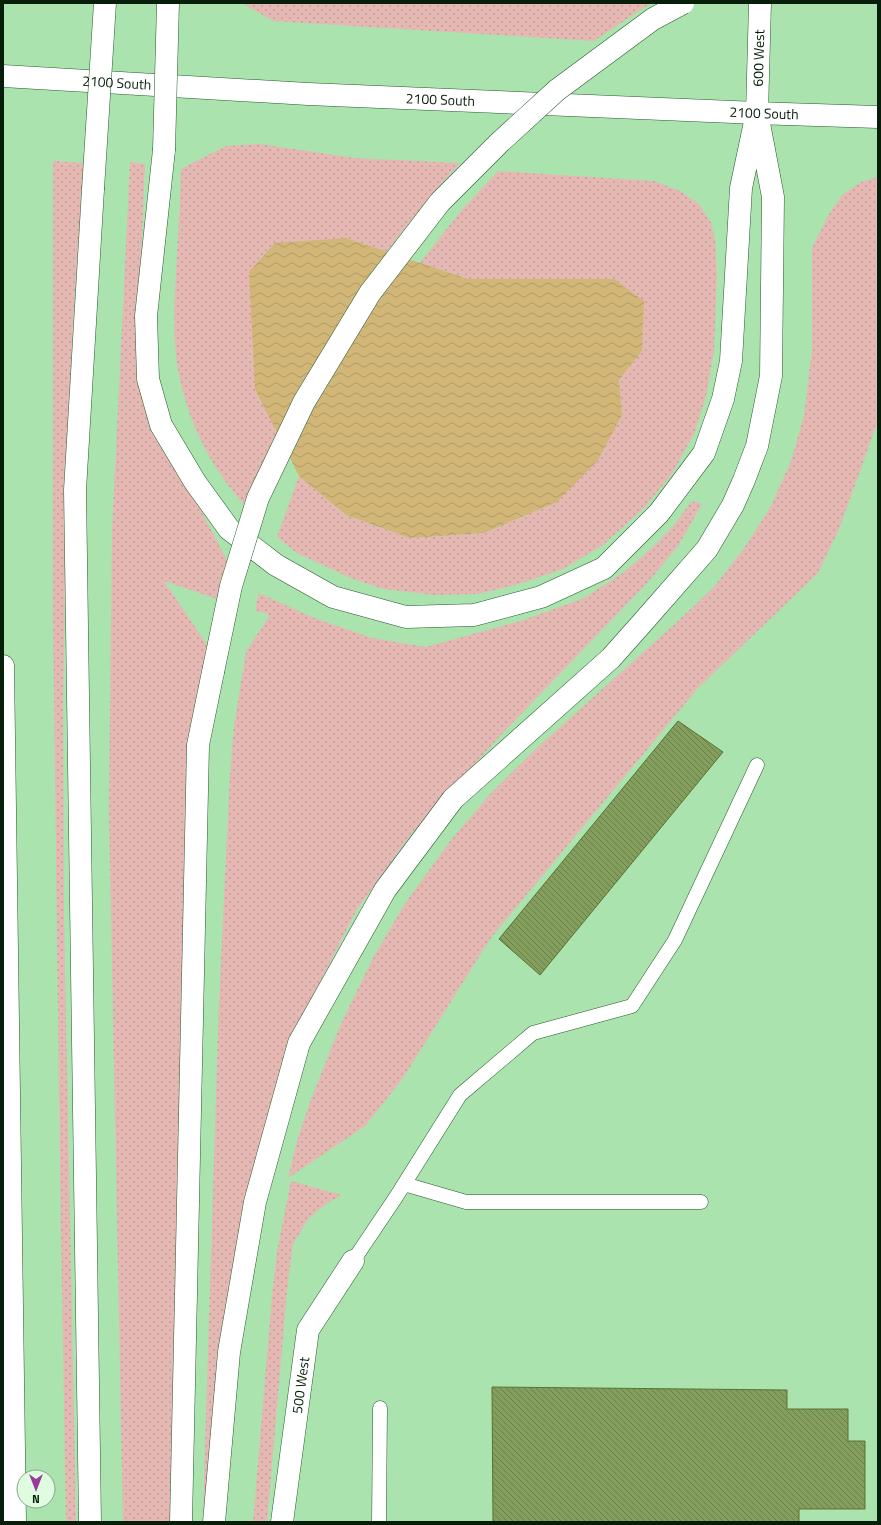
<svg xmlns="http://www.w3.org/2000/svg" width="881" height="1525" viewBox="0 0 881 1525" font-family="'Titillium Web',sans-serif">
	<style>
		.grass { fill: url(#grass-dots) }
		.water { fill: url(#water-waves) }
		.building { fill: url(#building-back-hatch); stroke: #5a7232 }
		.lines { fill: none; stroke-linecap: round; stroke-linejoin: round }
		.service-casing { stroke: #255b2d; stroke-width: 15 }
		.minor-casing { stroke: #255b2d; stroke-width: 23 }
		.tertiary-casing { stroke: #255b2d; stroke-width: 23 }
		.secondary-casing { stroke: #255b2d; stroke-width: 23 }
		.motorway-casing { stroke: #255b2d; stroke-width: 23 }
		.service { stroke: #fff; stroke-width: 14 }
		.minor { stroke: #fff; stroke-width: 22 }
		.tertiary { stroke: #fff; stroke-width: 22 }
		.secondary { stroke: #fff; stroke-width: 22 }
		.motorway { stroke: #fff; stroke-width: 22 }
		.motorway-bridge-casing { stroke: #255b2d; stroke-width: 23; stroke-linecap: butt }
		.motorway-bridge { stroke: #fff; stroke-width: 22 }
		.labels { text-anchor: middle; stroke-width: 3; stroke-linejoin: round; paint-order: stroke }
		.street-label { font-size: 14px; fill: #071e0a; stroke: #dffce1 }
	</style>
	<defs>
		<pattern id="grass-dots" width="8" height="8" patternUnits="userSpaceOnUse"><rect width="8" height="8" fill="#e5b8b3"/><path d="M2 2h.1M6 6h.1" fill="none" stroke="#c39e99" stroke-width="1.8" stroke-linecap="round"/></pattern>
		<pattern id="water-waves" width="16" height="10" patternUnits="userSpaceOnUse"><rect width="16" height="10" fill="#d1b678"/><path d="M0 5q4-4 8 0t8 0" fill="none" stroke="#b29c66"/></pattern>
		<pattern id="building-back-hatch" width="6" height="6" patternUnits="userSpaceOnUse"><rect width="6" height="6" fill="#849e5d"/><path d="M-1 5l2 2M0 0l6 6M5-1l2 2" fill="none" stroke="#6a804b"/></pattern>
	</defs>
	<rect width="100%" height="100%" fill="#aae3ae"/>
	<path class="grass" d="M 242,3 L 651,3 L 594,41 L 273,21 Z
		M 260,144 L 354,158 L 460,163 L 432,194 L 386,252 L 346,238 L 279,436 L 248,509 C 215,473 190,428 180,379 C 172,344 174,308 176,273 C 178,238 180,204 181,169 L 226,146 Z
		M 53,161 L 84,163 L 73,321 L 66,529 L 63,699 L 64,917 L 76,1522 L 66,1522 L 60,1173 L 53,615 Z
		M 130,162 L 145,164 L 140,286 L 146,388 L 159,445 L 197,503 L 231,568 L 223,601 L 164,581 L 212,652 L 174,1522 L 123,1522 L 109,812 L 112,532 Z
		M 498,171 L 654,181 L 680,191 L 699,204 L 711,223 L 715,240 L 717,273 L 714,351 L 706,396 L 694,434 L 672,474 L 644,508 L 603,545 L 563,569 L 519,584 L 478,594 L 435,595 L 384,589 L 353,579 L 297,553 L 277,537 L 299,476 L 346,515 L 410,538 L 484,533 L 557,502 L 622,415 L 619,380 L 642,351 L 614,279 L 468,279 L 420,263 L 460,212 Z
		M 878,177 L 878,421 L 839,529 L 818,573 L 698,688 L 490,939 L 403,1078 L 365,1126 L 288,1178 L 297,1141 L 310,1102 L 340,1026 L 373,958 L 404,905 L 451,840 L 491,793 L 540,745 L 676,623 L 714,587 L 745,547 L 771,506 L 791,461 L 804,416 L 812,349 L 812,248 L 828,216 L 842,195 L 861,182 Z
		M 692,501 L 702,504 L 678,546 L 648,582 L 500,736 L 411,834 L 356,911 L 313,996 L 258,1166 L 220,1513 L 203,1511 L 219,1002 L 230,775 L 234,726 L 246,652 L 270,615 L 255,610 L 259,593 L 314,618 L 372,638 L 426,647 L 524,620 L 584,598 L 623,573 L 655,545 L 674,525 Z
		M 291,1181 L 342,1195 L 326,1204 L 308,1219 L 293,1244 L 287,1290 L 267,1522 L 253,1522 L 272,1297 L 277,1251 Z"/>
	<path class="water" d="M 346,238 L 468,279 L 614,279 L 644,301 L 642,351 L 619,380 L 622,415 L 598,460 L 557,502 L 484,533 L 410,538 L 346,515 L 299,476 L 255,389 L 249,272 L 275,243 Z"/>
	<path class="building" d="M 678,721 L 723,752 L 540,975 L 499,939 Z
		M 492,1387 L 787,1390 L 787,1409 L 848,1409 L 848,1441 L 865,1441 L 865,1509 L 799,1509 L 799,1522 L 493,1522 Z"/>
	<g class="lines">
		<defs>
			<path id="service" d="M 404,1184 L 466,1202 L 701,1202
				M 353,1261 L 396,1197 L 460,1095 L 533,1033 L 632,1006 L 675,940 L 757,765
				M 379,1522 L 380,1408"/>
			<g id="minor">
				<path id="s1" d="M 282,1522 L 308,1330 L 353,1261"/>
			</g>
			<g id="tertiary">
				<path id="s2" d="M 757,113 L 760,3"/>
			</g>
			<g id="secondary">
				<path id="s3" d="M 3,76 L 308,94 L 757,113 L 878,117"/>
			</g>
			<path id="motorway" d="M 164,150 L 146,316 L 148,379 L 161,425 L 195,482 L 229,529 L 276,565 L 333,597 L 406,617 L 474,615 L 541,597 L 604,568 L 659,513 L 704,453 L 723,399 L 731,361 L 741,188 L 755,122
				M 3,666 L 15,1522
				M 90,1522 L 75,490 L 93,189
				M 181,1522 L 198,745 L 213,672
				M 214,1522 L 229,1352 L 255,1202 L 299,1043 L 385,890 L 453,799 L 611,658 L 643,622 L 707,549 L 733,505 L 744,480 L 757,446 L 771,376 L 773,197 L 757,113"/>
		</defs>
		<use href="#service" class="service-casing"/>
		<use href="#minor" class="minor-casing"/>
		<use href="#tertiary" class="tertiary-casing"/>
		<use href="#secondary" class="secondary-casing"/>
		<use href="#motorway" class="motorway-casing"/>
		<use href="#service" class="service"/>
		<use href="#minor" class="minor"/>
		<use href="#tertiary" class="tertiary"/>
		<use href="#secondary" class="secondary"/>
		<use href="#motorway" class="motorway"/>
		<defs>
			<path id="motorway-bridge" d="M 164,150 L 168,3
				M 93,189 L 105,3
				M 213,672 L 231,586 L 258,498 L 304,402 L 370,293 L 440,202 L 499,143 L 557,90 L 653,19 L 683,3"/>
		</defs>
		<use href="#motorway-bridge" class="motorway-bridge-casing"/>
		<use href="#motorway-bridge" class="motorway-bridge"/>
	</g>
	<g class="labels">
		<g class="street-label">
			<text dy="5" stroke="none"><textPath href="#s2" startOffset="55">600 West</textPath></text>
			<text dy="5" stroke="none"><textPath href="#s3" startOffset="114">2100 South</textPath></text>
			<text dy="5" stroke="none"><textPath href="#s3" startOffset="438">2100 South</textPath></text>
			<text dy="5" stroke="none"><textPath href="#s3" startOffset="762">2100 South</textPath></text>
			<text dy="5" stroke="none"><textPath href="#s1" startOffset="138">500 West</textPath></text>
		</g>
	</g>
	<rect width="881" height="1525" fill="none" stroke="#071e0a" stroke-width="8"/>
	<g transform="translate(36 1489) rotate(180)"><circle r="19" fill="#dffce1" stroke="#89a38b"/>
	<path d="M0-3L7 15L0 10L-7 15Z" fill="#9c399f"/>
	<text y="-6" font-size="11" font-weight="bold" text-anchor="middle" fill="#071e0a">N</text>
	</g>
</svg>
